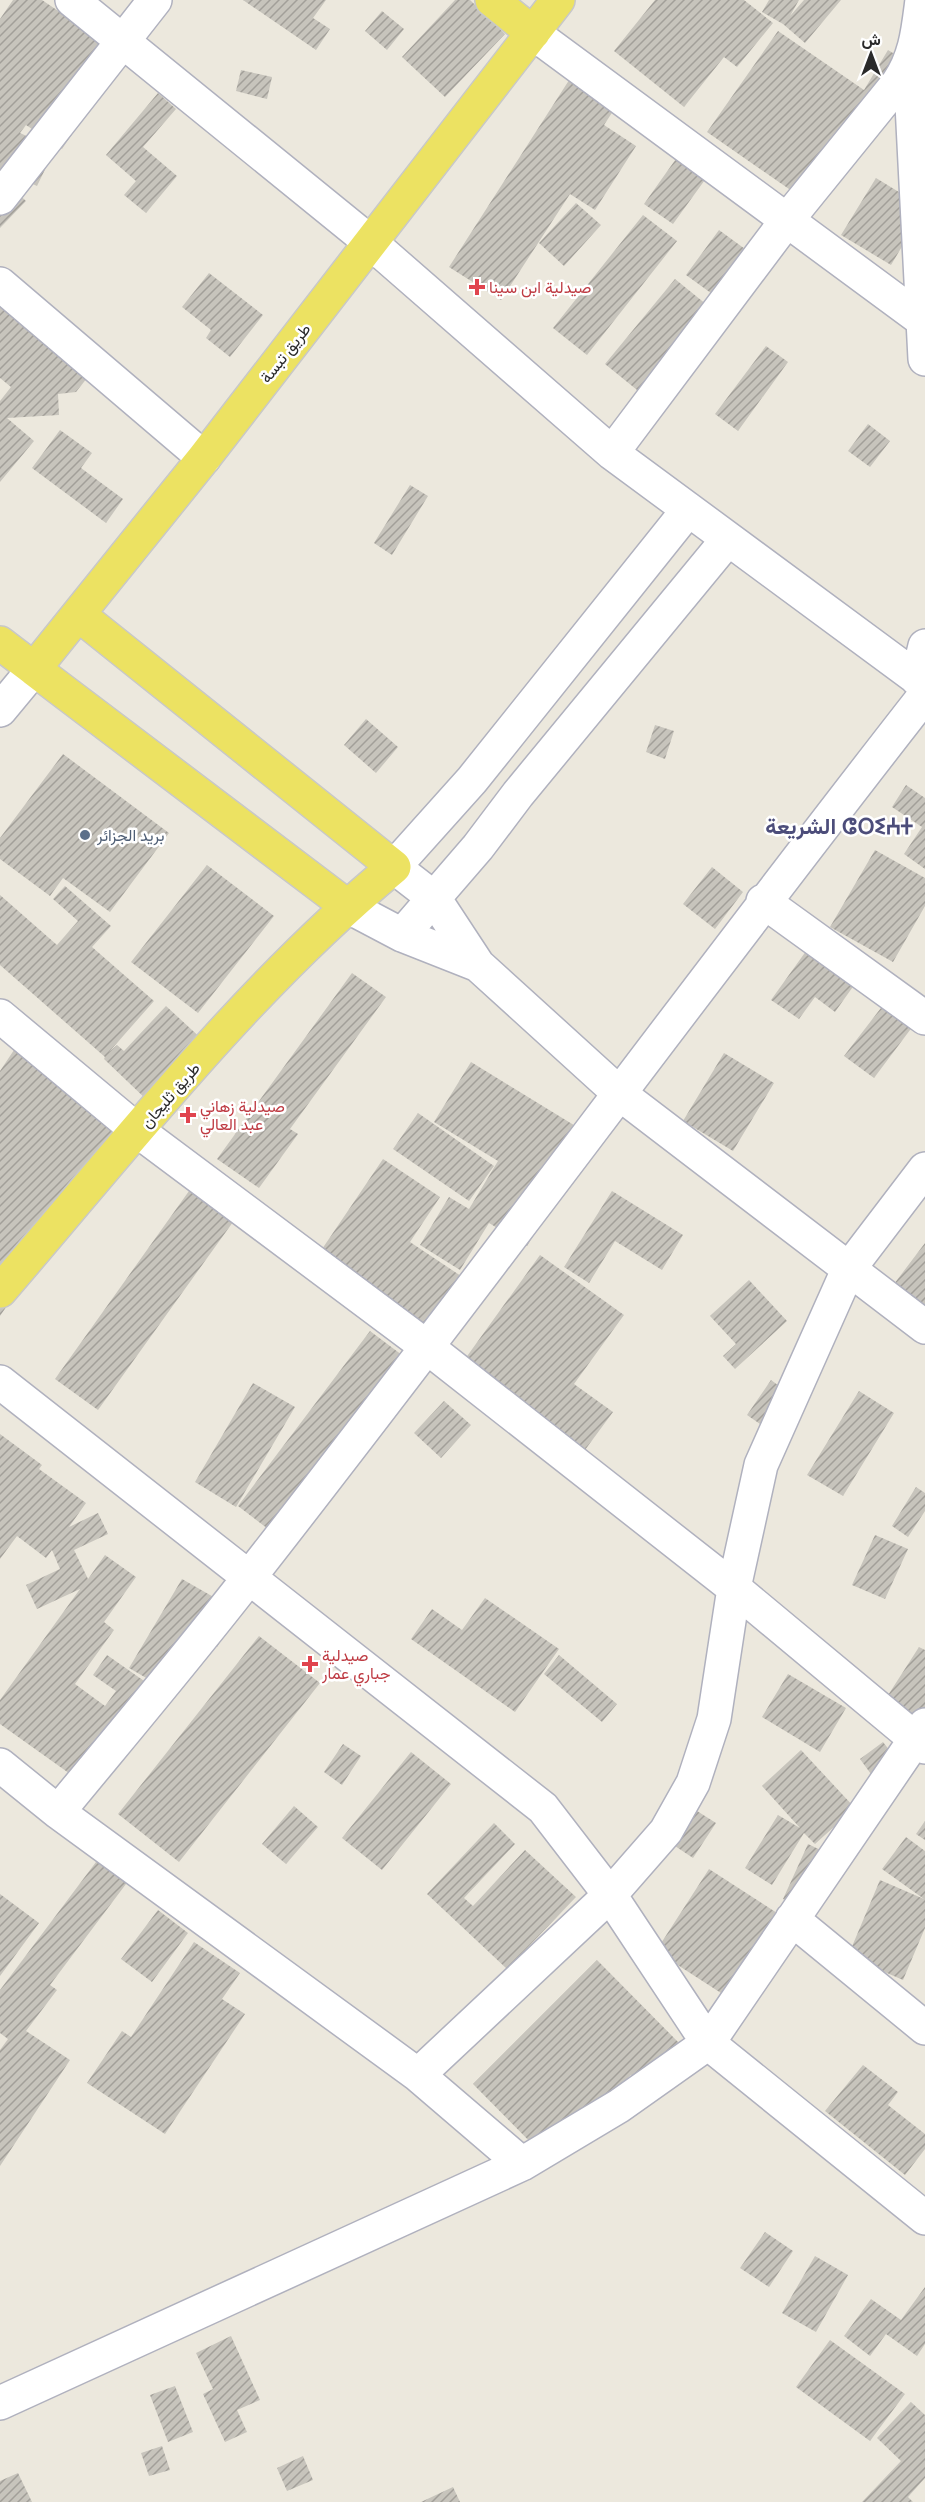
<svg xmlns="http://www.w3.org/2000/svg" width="925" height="2502" viewBox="0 0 925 2502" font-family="'Golos Text',Vazirmatn,'Noto Sans Tifinagh',sans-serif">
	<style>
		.building { fill: url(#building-hatch) }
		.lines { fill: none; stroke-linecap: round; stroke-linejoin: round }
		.minor-casing { stroke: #b0b1be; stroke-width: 36 }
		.major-casing { stroke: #c8c8c8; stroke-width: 36 }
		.minor { stroke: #fff; stroke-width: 33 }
		.major { stroke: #ece262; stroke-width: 33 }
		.health-dot { fill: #e0444e; stroke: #fff; stroke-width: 2 }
		.service-dot { fill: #5c6f8a; stroke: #fff; stroke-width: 2 }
		.labels { text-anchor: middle; stroke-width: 5; stroke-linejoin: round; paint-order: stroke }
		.health-label { font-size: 16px; fill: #be3a42; stroke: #fff; text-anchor: start }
		.street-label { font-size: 16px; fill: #2a2a2a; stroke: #fff }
		.service-label { font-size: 16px; fill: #4e5e75; stroke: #fff; text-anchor: start }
		.district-label { font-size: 22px; font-weight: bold; fill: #4c4d7a; stroke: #fff }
	</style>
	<defs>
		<pattern id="building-hatch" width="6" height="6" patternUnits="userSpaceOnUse" patternTransform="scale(1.5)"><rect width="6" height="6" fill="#c7c4bc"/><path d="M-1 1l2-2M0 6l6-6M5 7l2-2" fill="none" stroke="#a29f99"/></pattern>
	</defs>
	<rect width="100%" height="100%" fill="#ece8dd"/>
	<path class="building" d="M 13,0 L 42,0 L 125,56 L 62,149 L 26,125 L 20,133 L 55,149 L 37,186 L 0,169 L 0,19 Z
		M 243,0 L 326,0 L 313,18 L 330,29 L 316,50 Z
		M 455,0 L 470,0 L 505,34 L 445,97 L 402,57 Z
		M 655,0 L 744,0 L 773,23 L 737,67 L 724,57 L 684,107 L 614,51 Z
		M 769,0 L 799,0 L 790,16 L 804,0 L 841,0 L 805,43 L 783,24 L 762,12 Z
		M 382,11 L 404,29 L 387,50 L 365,31 Z
		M 778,31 L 864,90 L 888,50 L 921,70 L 812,205 L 707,132 Z
		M 241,70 L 272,77 L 267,99 L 236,91 Z
		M 573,74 L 619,102 L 604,125 L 636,146 L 595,210 L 570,194 L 501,300 L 449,267 Z
		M 158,93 L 176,109 L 143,147 L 177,176 L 146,213 L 124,195 L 136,181 L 106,155 Z
		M 678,156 L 707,177 L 673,224 L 644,204 Z
		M 0,177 L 26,201 L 0,228 Z
		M 876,178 L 925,208 L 891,265 L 841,235 Z
		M 576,203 L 601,225 L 564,266 L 539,243 Z
		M 643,215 L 677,241 L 587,355 L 553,328 Z
		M 719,230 L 767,265 L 733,309 L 686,275 Z
		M 209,273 L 263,315 L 230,357 L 206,338 L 211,330 L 182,307 Z
		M 675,279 L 728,322 L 658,407 L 605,364 Z
		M 0,302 L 91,373 L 76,392 L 58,394 L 59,415 L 7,418 L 34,441 L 0,482 L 0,401 L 11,387 L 0,378 Z
		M 766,346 L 788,362 L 738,431 L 715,414 Z
		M 868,424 L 890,441 L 870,467 L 848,451 Z
		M 60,430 L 92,453 L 81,468 L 123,499 L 106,523 L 32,468 Z
		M 410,485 L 428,496 L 392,555 L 374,543 Z
		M 366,719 L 398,747 L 376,773 L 344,745 Z
		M 655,725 L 674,731 L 665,759 L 646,752 Z
		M 63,754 L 169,833 L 110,912 L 63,878 L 50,896 L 0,859 L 0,838 Z
		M 906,785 L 925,798 L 925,869 L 904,854 L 922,827 L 892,807 Z
		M 875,850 L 925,878 L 925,906 L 893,962 L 830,927 Z
		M 207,865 L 274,916 L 198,1013 L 131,962 Z
		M 712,867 L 743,892 L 715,929 L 683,904 Z
		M 65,886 L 111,926 L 92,947 L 154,1001 L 109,1052 L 117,1045 L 124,1051 L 166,1006 L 205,1042 L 149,1102 L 104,1059 L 105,1057 L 0,965 L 0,895 L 57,945 L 78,921 L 53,899 Z
		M 809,947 L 857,981 L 835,1012 L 815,997 L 799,1019 L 771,1000 Z
		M 352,973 L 386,997 L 290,1129 L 298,1134 L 259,1188 L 217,1159 Z
		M 884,1004 L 913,1026 L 874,1078 L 844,1056 Z
		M 14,1050 L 129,1128 L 0,1316 L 0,1071 Z
		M 724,1053 L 774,1083 L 733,1151 L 683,1121 Z
		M 471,1062 L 595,1138 L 527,1246 L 489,1223 L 460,1270 L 420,1245 L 449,1197 L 469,1209 L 498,1161 L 434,1122 Z
		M 418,1113 L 494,1166 L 469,1201 L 393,1149 Z
		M 383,1159 L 440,1197 L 410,1242 L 473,1284 L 438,1335 L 318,1255 Z
		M 189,1191 L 233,1222 L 98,1410 L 55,1379 Z
		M 612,1191 L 683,1235 L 662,1270 L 615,1241 L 589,1283 L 564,1267 Z
		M 925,1243 L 925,1307 L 894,1284 Z
		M 540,1255 L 624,1315 L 574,1384 L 613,1412 L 582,1454 L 460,1366 Z
		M 749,1280 L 787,1321 L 735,1369 L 723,1356 L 736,1344 L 710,1316 Z
		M 370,1331 L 422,1370 L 289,1545 L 238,1506 Z
		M 771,1380 L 794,1397 L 770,1431 L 747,1415 Z
		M 253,1383 L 295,1407 L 236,1507 L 195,1482 Z
		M 859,1391 L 894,1413 L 843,1496 L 807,1475 Z
		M 444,1401 L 471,1425 L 441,1458 L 414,1433 Z
		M 0,1434 L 42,1465 L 39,1469 L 86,1503 L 69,1527 L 98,1513 L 108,1534 L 74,1550 L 88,1579 L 105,1555 L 136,1577 L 104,1622 L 114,1630 L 75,1684 L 105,1706 L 116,1691 L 93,1675 L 107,1655 L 157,1690 L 87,1786 L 0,1724 L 0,1700 L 80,1589 L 37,1609 L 26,1585 L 60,1569 L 52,1550 L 46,1558 L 17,1536 L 0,1559 Z
		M 916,1487 L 925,1493 L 925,1511 L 908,1537 L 892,1526 Z
		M 875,1535 L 908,1549 L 885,1599 L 852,1585 Z
		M 182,1579 L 238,1611 L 217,1647 L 198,1636 L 167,1690 L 129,1668 Z
		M 485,1598 L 559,1649 L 515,1712 L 411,1639 L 432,1609 L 462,1630 Z
		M 259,1636 L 320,1683 L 179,1862 L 118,1814 Z
		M 919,1647 L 925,1650 L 925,1729 L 883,1703 Z
		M 559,1655 L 617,1704 L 602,1722 L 544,1674 Z
		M 788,1674 L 846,1708 L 820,1752 L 762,1717 Z
		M 883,1742 L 900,1764 L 876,1781 L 860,1759 Z
		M 343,1744 L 361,1756 L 342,1785 L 324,1772 Z
		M 801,1750 L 855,1808 L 815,1844 L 804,1833 L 772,1885 L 745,1868 L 778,1815 L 800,1828 L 762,1786 Z
		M 411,1752 L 451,1784 L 382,1870 L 342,1838 Z
		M 686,1804 L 716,1823 L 693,1858 L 663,1838 Z
		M 294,1806 L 318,1827 L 286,1864 L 262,1844 Z
		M 925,1821 L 925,1840 L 916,1834 Z
		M 494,1823 L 515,1844 L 464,1898 L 473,1906 L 525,1850 L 576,1897 L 507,1969 L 427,1894 Z
		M 906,1837 L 925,1851 L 925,1928 L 903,1980 L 848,1956 L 880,1880 L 924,1899 L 882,1869 Z
		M 808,1844 L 831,1855 L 807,1910 L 783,1899 Z
		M 99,1858 L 129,1880 L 50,1985 L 57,1990 L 26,2031 L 70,2060 L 0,2166 L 0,2050 L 8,2039 L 0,2033 L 0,1990 Z
		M 709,1869 L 791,1922 L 738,2004 L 656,1951 Z
		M 0,1894 L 39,1923 L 0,1976 Z
		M 158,1910 L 188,1933 L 152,1982 L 121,1959 Z
		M 194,1942 L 240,1973 L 222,1999 L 245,2014 L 165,2134 L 87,2083 L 122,2031 L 131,2037 Z
		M 597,1960 L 682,2046 L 642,2086 L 631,2075 L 546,2158 L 473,2084 Z
		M 863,2065 L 898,2092 L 888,2105 L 925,2134 L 925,2149 L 905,2175 L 825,2111 Z
		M 765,2232 L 793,2251 L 769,2287 L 740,2268 Z
		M 815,2256 L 848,2275 L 816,2332 L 782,2313 Z
		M 925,2287 L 925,2344 L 917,2356 L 886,2334 L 870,2356 L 844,2336 L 871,2299 L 901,2320 Z
		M 231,2336 L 260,2400 L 237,2410 L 247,2432 L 225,2442 L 203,2394 L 213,2389 L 196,2353 Z
		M 830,2340 L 905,2394 L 870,2441 L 796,2387 Z
		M 175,2386 L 193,2432 L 168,2442 L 150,2395 Z
		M 911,2402 L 925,2415 L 925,2478 L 908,2497 L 913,2502 L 862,2502 L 901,2461 L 877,2438 Z
		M 162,2446 L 170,2470 L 149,2476 L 141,2453 Z
		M 303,2456 L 313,2480 L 287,2491 L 277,2468 Z
		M 18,2473 L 32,2502 L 0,2502 L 0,2481 Z
		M 453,2487 L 460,2502 L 421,2502 Z"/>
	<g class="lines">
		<defs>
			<path id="minor" d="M 72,0 L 370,242 L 612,453 L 925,684
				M 533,33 L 925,322
				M 910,65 L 925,359
				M 0,198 L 155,0
				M 0,284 L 204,458
				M 612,453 L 787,220 L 898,83 C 916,56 918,31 922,0
				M 688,510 L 472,780 L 394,867 L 434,898 L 478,965 L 620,1094 L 925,1327
				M 917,679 L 925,646
				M 0,710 L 34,669
				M 763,901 L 925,1018
				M 347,906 L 402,935 L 478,965
				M 402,935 L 478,847 L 518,794 L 728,539
				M 0,1016 L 138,1131 L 427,1347 L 734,1588 L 925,1747
				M 0,1382 L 543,1808 L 610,1895 L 708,2043 L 925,2218
				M 0,1765 L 58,1812 L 418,2075 L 522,2164
				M 58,1812 C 123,1733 189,1655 251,1575 C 479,1284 697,986 925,695
				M 792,1919 L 925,2028
				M 418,2075 L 610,1895 L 666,1831 L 693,1783 L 714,1719 L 734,1588 L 761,1465 L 848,1270 L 925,1169
				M 0,2403 L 522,2164 L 619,2106 L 708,2043 L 925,1725"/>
			<path id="major" d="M 492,0 L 533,33
				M 0,643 L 34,669 L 204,458 L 558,0
				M 34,669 L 347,906
				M 0,1291 C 124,1147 248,987 394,867 L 79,615"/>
		</defs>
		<use href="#minor" class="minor-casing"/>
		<use href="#major" class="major-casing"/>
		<use href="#minor" class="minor"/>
		<use href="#major" class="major"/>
	</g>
	<g class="health-dot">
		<path d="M474 278h6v6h6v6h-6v6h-6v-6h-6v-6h6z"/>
		<path d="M185 1106h6v6h6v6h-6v6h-6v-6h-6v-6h6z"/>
		<path d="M307 1655h6v6h6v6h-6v6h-6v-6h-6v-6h6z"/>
	</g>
	<circle class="service-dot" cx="85" cy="835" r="6"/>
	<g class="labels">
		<g class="health-label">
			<text x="489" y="293">صيدلية ابن سينا</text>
			<text x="200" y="1112">صيدلية زهاني<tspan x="200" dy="18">عبد العالي</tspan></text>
			<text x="322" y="1661">صيدلية<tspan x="322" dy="18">جباري عمار</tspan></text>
		</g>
		<g class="street-label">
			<text transform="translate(285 353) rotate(-52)" y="6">طريق تبسة</text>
			<text transform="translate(170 1095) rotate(-49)" y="6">طريق ثليجان</text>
		</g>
		<g class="service-label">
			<text x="97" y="841">بريد الجزائر</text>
		</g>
		<g class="district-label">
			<text x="839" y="834">الشريعة ⵛⵔⵉⵄⵜ</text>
		</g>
	</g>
	<g transform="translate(871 54)" stroke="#ffffff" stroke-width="4.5" paint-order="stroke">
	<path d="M0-4.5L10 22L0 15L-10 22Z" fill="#2a2a2a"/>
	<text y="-9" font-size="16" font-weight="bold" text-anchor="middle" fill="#2a2a2a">ش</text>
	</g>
</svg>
